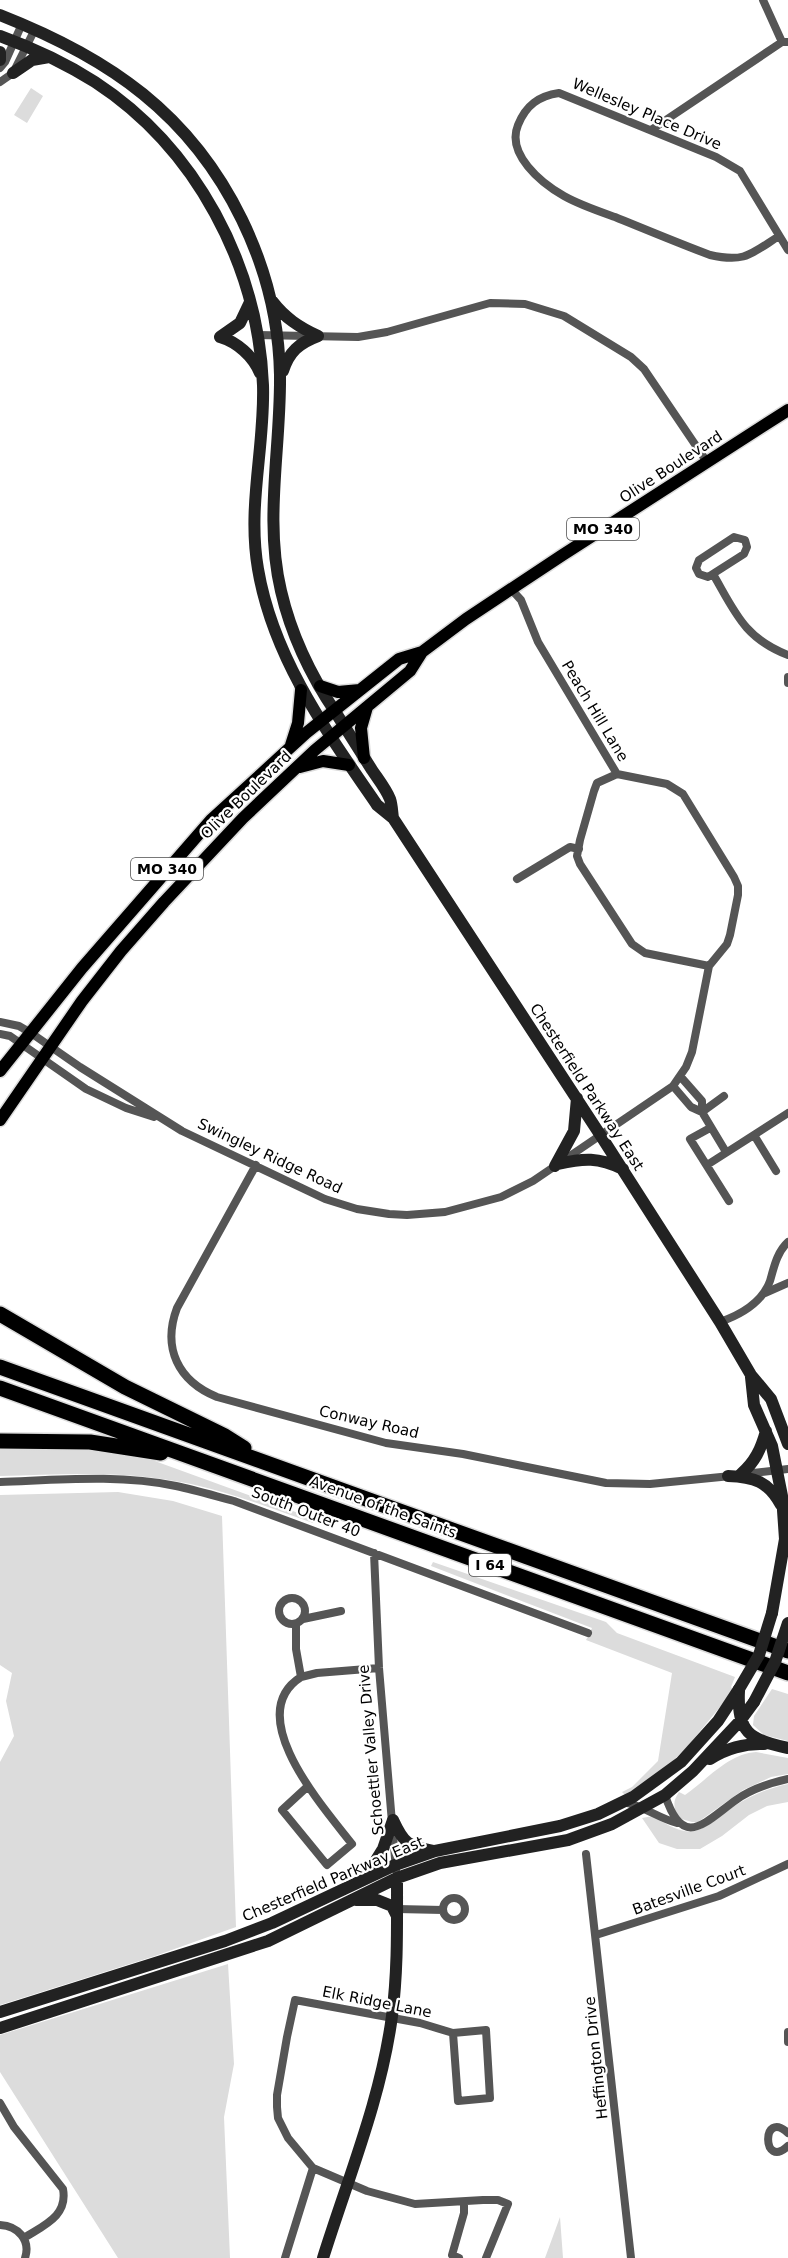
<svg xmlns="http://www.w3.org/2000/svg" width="788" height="2258" viewBox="0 0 788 2258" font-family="'DejaVu Sans',sans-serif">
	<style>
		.green { fill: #dcdcdc }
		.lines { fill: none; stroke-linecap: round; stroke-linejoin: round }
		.primary-casing { stroke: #dbdbdb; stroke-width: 15 }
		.highway-casing { stroke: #dbdbdb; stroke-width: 18 }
		.street { stroke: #555; stroke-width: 8 }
		.secondary { stroke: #222; stroke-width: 12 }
		.primary { stroke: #000; stroke-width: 12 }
		.highway { stroke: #000; stroke-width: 15 }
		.secondary-bridge { stroke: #222; stroke-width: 12 }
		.labels { text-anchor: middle; stroke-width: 4.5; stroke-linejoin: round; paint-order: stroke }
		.shield { fill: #fff; stroke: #4c4c4c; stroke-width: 1.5 }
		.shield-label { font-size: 14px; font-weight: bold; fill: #000 }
		.street-label { font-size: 15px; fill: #000; stroke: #fff }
	</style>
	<rect width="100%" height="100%" fill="#fff"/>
	<path class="green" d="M 31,88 L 43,96 L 27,123 L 14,115 Z
		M 50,1446 L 87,1448 L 152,1460 L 315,1519 L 313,1523 C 273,1509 233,1493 191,1484 C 128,1470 64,1474 0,1476 L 0,1449 Z
		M 118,1492 L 173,1501 L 222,1516 L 236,1927 L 155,1956 L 0,2005 L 0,1762 L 14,1736 L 6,1701 L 12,1673 L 0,1665 L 0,1495 Z
		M 433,1562 L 606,1622 L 617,1633 L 735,1677 L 731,1687 L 734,1690 L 687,1747 L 662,1772 L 625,1795 L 622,1792 L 632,1787 L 658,1761 L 672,1673 L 586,1640 L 592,1628 L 431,1566 Z
		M 772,1689 L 788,1694 L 788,1741 L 764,1735 L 753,1725 L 754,1716 Z
		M 756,1752 L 788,1758 L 788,1774 L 771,1777 L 743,1790 L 698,1822 L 692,1822 L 678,1818 C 674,1807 672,1802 679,1792 L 685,1795 C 708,1779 728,1754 756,1752 Z
		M 788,1784 L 788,1802 L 767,1806 L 749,1815 L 722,1836 L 700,1849 L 677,1849 L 659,1843 L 642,1818 L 653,1816 C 696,1844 699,1830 736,1805 C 752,1795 769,1788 788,1784 Z
		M 228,1964 L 234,2064 L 224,2117 L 230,2258 L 118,2258 L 0,2072 L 0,2035 Z
		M 560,2217 L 563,2258 L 545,2258 Z"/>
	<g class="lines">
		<defs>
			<path id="primary" d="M 320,686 L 338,692 L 360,690
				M 291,745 L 298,723 L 301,690
				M 364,758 L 361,728 L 367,707
				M 300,767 L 323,761 L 349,765
				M 0,1071 L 82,968 L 211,820 L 306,733 L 399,659 L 422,652 L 466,619 L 561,556 L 788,410
				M 0,1120 L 82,1001 L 121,951 L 164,902 L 243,818 L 315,750 L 410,671 L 422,652"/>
			<path id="highway" d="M 0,1314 L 125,1387 L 225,1436 L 244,1448
				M 0,1367 L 788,1651
				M 0,1388 L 788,1673
				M 0,1441 L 90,1442 L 161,1453"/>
		</defs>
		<use href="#primary" class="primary-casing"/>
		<use href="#highway" class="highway-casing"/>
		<path class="street" d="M 763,0 L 782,42
			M 0,68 L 5,62 L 22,24
			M 0,82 L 13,73 L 35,29
			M 651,130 L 782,42 L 788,42
			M 779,236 C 751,254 745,263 710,255 C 678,243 647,230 615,217 C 598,211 580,205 564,196 C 541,183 506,154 518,125 C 526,105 539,96 559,93 L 716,157 L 740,171 L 788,250
			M 258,335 L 358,337 L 387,332 L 490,303 L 525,304 L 564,316 L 631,357 L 644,369 L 707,462
			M 734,537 L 745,540 L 747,547 L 744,554 L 708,577 L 699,574 L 696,568 L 699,560 Z
			M 713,574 C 735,612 744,638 788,655
			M 788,677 L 788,683
			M 617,774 L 597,783 L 594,791 L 580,840 L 577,856 L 580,864 L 632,944 L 645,953 L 709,966
			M 517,879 L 570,847 L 579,849
			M 0,1022 L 19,1026 L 31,1033 L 80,1067 L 182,1131 L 325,1199 L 357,1209 L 389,1214 L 407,1215 L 445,1212 L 501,1197 L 533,1181 L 673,1086 L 686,1067 L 692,1052 L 709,966 L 727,944 L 730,935 L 738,895 L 738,886 L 734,877 L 683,794 L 667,784 L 617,774 L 538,642 L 521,600 L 511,589
			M 0,1034 L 10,1036 L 86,1089 L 126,1108 L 154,1117
			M 680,1076 L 702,1101 L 702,1112 L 726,1152
			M 673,1086 L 691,1107 L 702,1112
			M 702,1112 L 724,1096
			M 710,1128 L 690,1139 L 729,1201
			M 754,1135 L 776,1171
			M 256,1165 L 177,1308 C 162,1348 178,1381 217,1397 L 386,1443 L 463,1454 L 606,1483 L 650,1484 L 731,1476
			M 707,1165 L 788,1113
			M 765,1293 L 788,1283
			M 720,1322 C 740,1315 762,1303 770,1281 C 774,1267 777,1252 788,1242
			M 744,1474 L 788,1469
			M 0,1482 C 57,1480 119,1474 176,1486 C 195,1490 215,1496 234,1501 L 588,1633
			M 374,1553 L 379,1668 L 396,1870
			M279 1611a13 13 0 1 1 26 0a13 13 0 1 1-26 0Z
			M 303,1619 L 341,1611
			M 296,1624 L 296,1649 L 301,1677 C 241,1715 324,1808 352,1844 L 327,1865 L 282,1810 L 307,1787
			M 301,1677 L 317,1673 L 379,1668
			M 665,1795 C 683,1851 705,1822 736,1800 C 751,1789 770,1783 788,1779
			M 623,1802 C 642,1805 658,1818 677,1823
			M 586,1854 L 631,2258
			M443 1909a11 11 0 1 1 22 0a11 11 0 1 1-22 0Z
			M 397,1909 L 443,1910
			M 596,1935 L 719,1896 L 788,1864
			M 788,2032 L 788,2042
			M 453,2033 L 458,2101 L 490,2098 L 486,2030 L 453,2033 L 420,2023 L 295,2000 L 287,2037 L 277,2095 L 277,2107 L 278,2118 L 288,2138 L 313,2168 L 367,2191 L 415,2204 L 483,2200 L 498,2200 L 508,2204 L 486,2258
			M 0,2103 L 14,2127 L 63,2189 C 68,2216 44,2225 24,2238
			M 788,2133 C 761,2108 762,2171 788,2146
			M 0,2225 C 18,2226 31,2240 25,2258
			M 285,2258 L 313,2168
			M 459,2258 L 452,2255 L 464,2213 L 464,2202"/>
		<path class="secondary" d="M 0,15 C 51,35 100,59 143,94 C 226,161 278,268 280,375 C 281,447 264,520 281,591 C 291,634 311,676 336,713 C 348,732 360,751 372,770 C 378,779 386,789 390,799 C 392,805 392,811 393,818
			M 0,36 C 33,48 65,63 95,82 C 196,148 258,265 263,385 C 265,447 247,506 258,569 C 273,658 327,732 377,805 L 393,818 L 601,1136 L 720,1322 L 751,1375 L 771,1399 L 788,1444
			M 0,52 L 0,60
			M 13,73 L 32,60 L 49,57
			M 272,301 C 285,318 299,327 318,336
			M 220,337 C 237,342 253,356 260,373
			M 220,337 L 240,323 L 250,302
			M 283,371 C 289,352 299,343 318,336
			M 558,1164 C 584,1158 598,1157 623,1169
			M 555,1166 L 574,1131 L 577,1098
			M 751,1377 L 754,1405 L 772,1446 L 782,1496 L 785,1539 L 772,1613
			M 741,1474 C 755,1462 761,1449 766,1431
			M 728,1476 C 754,1477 768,1481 781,1505
			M 739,1691 C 737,1732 749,1740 788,1748
			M 710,1759 C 725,1749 745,1743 764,1744
			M 393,1820 C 404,1844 408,1846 433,1851
			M 365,1878 L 383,1849 L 393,1820
			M 356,1900 L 377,1900 L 392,1906 L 397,1916
			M 0,2012 L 225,1941 L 272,1923 L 395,1865 L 435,1851 L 560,1826 L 598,1814 L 633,1797 L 681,1762 L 718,1721 L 739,1689
			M 0,2028 L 268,1941 L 397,1878 L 440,1863 L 568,1840 L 612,1824 L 665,1795 L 693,1771 L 740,1721 L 754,1702
			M 323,2258 C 348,2178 381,2099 392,2016 C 398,1970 397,1925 397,1878"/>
		<use href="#primary" class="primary"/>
		<use href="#highway" class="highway"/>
		<path class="secondary-bridge" d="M 739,1689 L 759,1655 L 772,1613
			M 754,1702 L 775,1662 L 788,1623"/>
	</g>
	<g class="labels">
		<g class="shield">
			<rect x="567" y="518" width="72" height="22" rx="4.5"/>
			<rect x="131" y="858" width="72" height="22" rx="4.5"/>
			<rect x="469" y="1554" width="42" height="22" rx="4.5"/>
		</g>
		<g class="shield-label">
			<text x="603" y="534">MO 340</text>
			<text x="167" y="874">MO 340</text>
			<text x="490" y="1570">I 64</text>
		</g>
		<g class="street-label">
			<text transform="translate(647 114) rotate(23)" y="5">Wellesley Place Drive</text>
			<text transform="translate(671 467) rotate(-33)" y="5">Olive Boulevard</text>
			<text transform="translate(595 711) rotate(59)" y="5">Peach Hill Lane</text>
			<text transform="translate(246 795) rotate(-44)" y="5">Olive Boulevard</text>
			<text transform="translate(587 1087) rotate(57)" y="5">Chesterfield Parkway East</text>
			<text transform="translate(270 1156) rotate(25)" y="5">Swingley Ridge Road</text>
			<text transform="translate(369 1422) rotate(13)" y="5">Conway Road</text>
			<text transform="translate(383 1507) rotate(20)" y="5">Avenue of the Saints</text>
			<text transform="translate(306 1512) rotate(21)" y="5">South Outer 40</text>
			<text transform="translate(371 1750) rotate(-95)" y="5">Schoettler Valley Drive</text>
			<text transform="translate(333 1879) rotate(-23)" y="5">Chesterfield Parkway East</text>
			<text transform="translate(689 1890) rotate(-20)" y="5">Batesville Court</text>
			<text transform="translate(377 2002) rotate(11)" y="5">Elk Ridge Lane</text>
			<text transform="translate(596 2058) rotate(-96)" y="5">Heffington Drive</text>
		</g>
	</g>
</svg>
